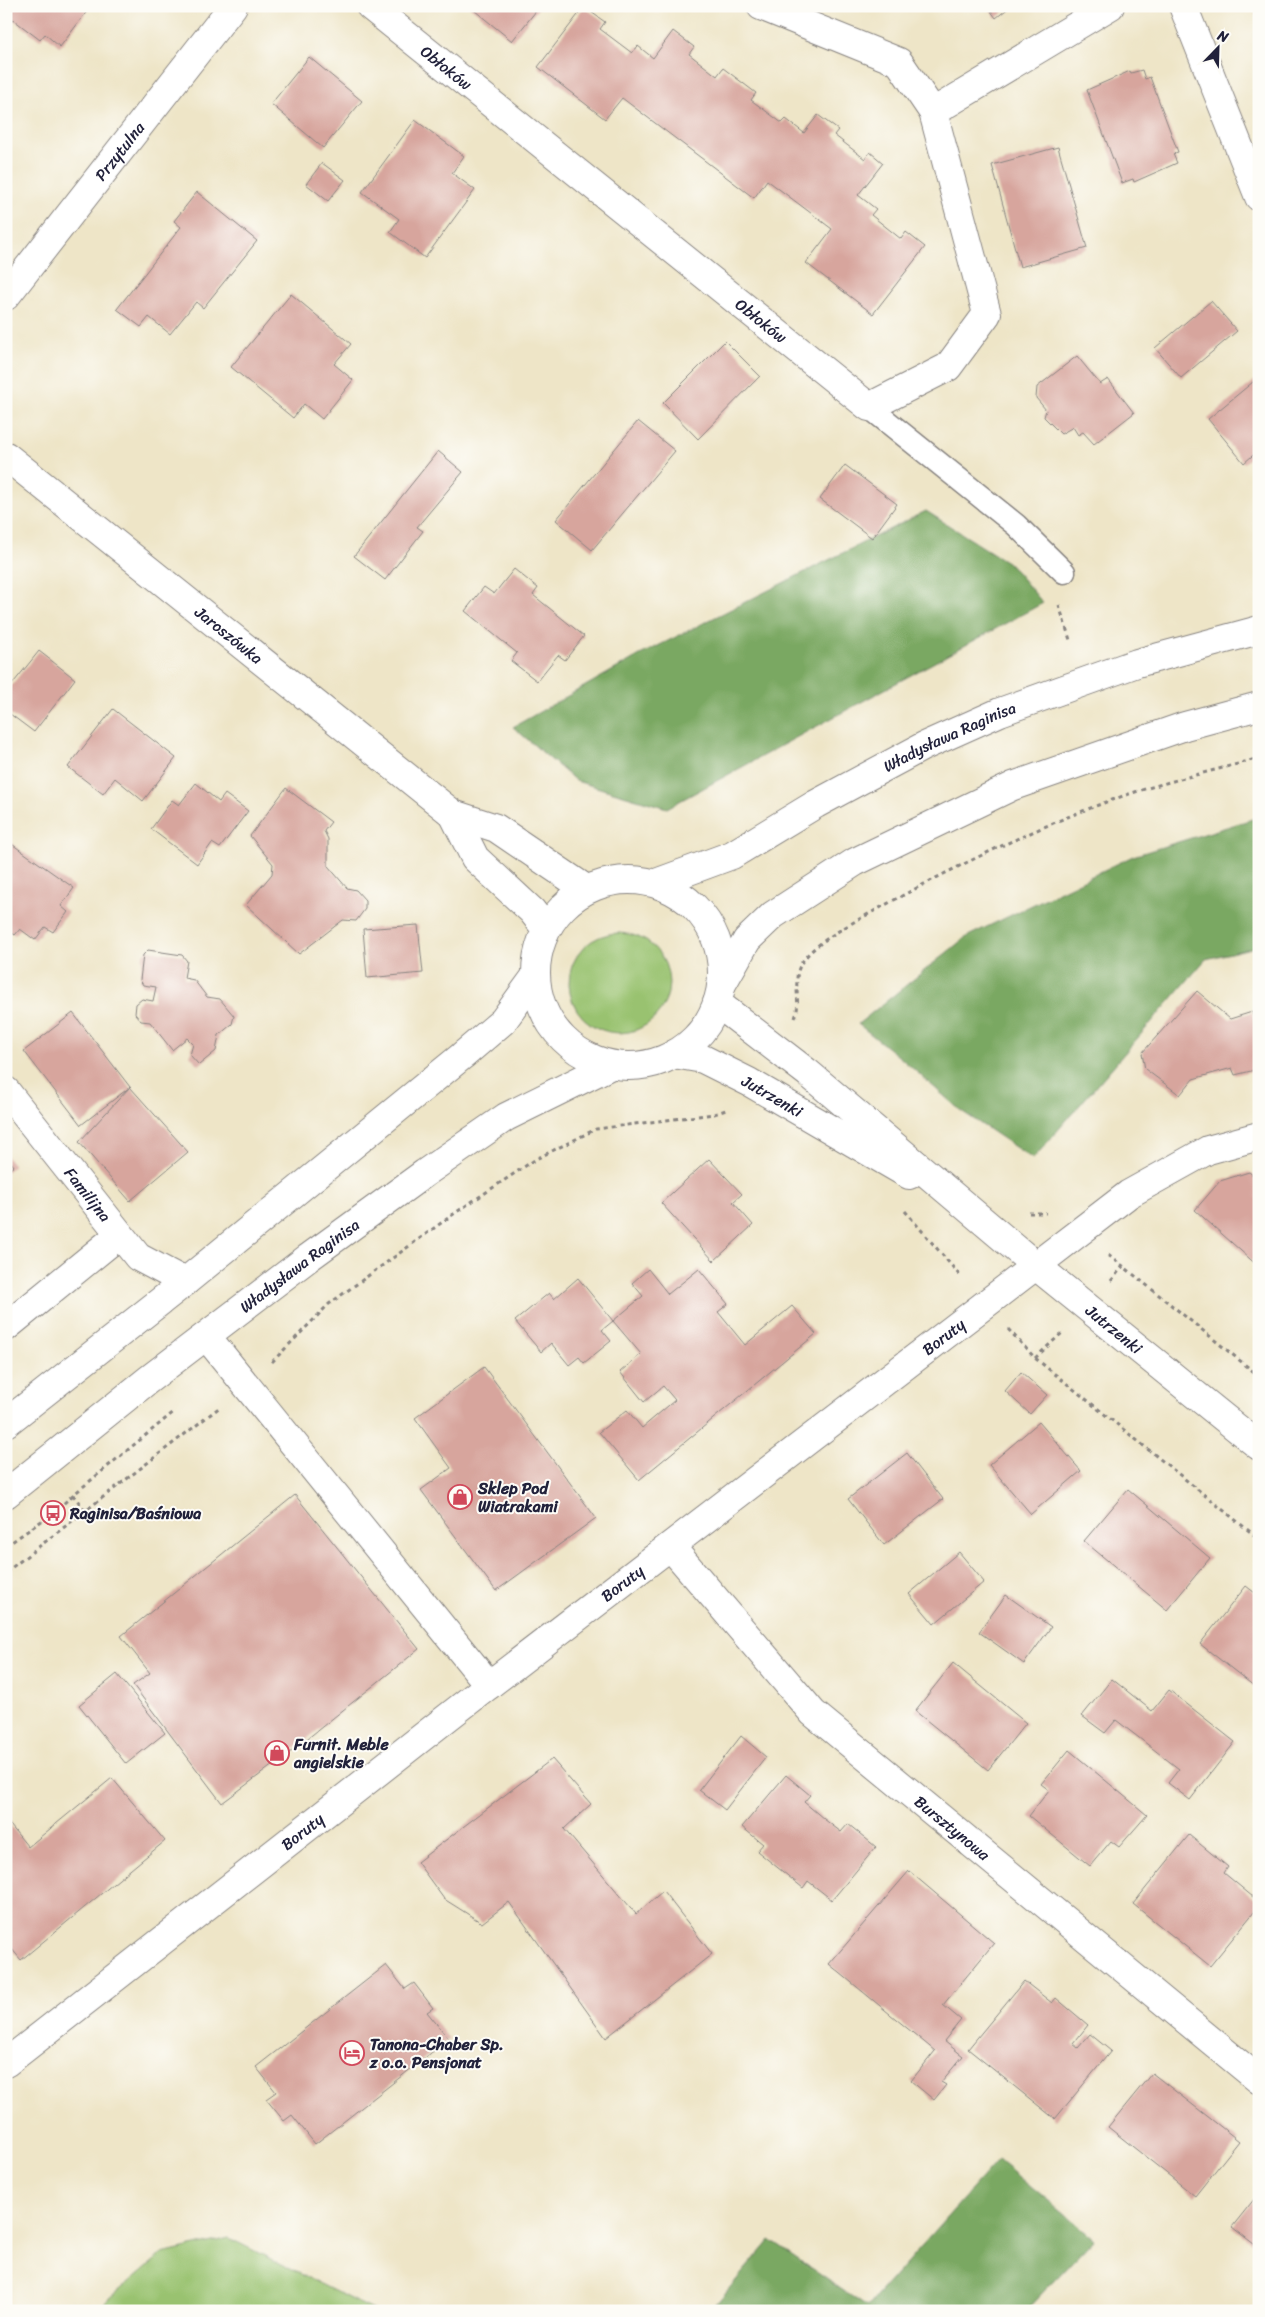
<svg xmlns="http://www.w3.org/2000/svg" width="1265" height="2317" viewBox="0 0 1265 2317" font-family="Sriracha,sans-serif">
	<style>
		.green { fill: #99c26f; stroke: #5e7255 }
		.forest { fill: #7aa862; stroke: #4e654e }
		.building { fill: #d7a59d }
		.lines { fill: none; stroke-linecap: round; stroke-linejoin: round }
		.service-casing { stroke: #888481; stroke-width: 25 }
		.minor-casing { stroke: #888481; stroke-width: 30 }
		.secondary-casing { stroke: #888481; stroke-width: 30 }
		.path { stroke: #888481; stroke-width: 3; stroke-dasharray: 4 4; stroke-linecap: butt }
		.service { stroke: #fff; stroke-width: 22 }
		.minor { stroke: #fff; stroke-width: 28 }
		.secondary { stroke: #fff; stroke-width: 28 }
		.labels { text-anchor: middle; stroke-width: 4; stroke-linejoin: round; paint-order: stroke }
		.street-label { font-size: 16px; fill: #22223b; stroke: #fdfcf7 }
		.poi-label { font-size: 16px; font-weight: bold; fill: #22223b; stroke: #fdfcf7; text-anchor: start }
	</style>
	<rect width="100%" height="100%" fill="#fdfcf7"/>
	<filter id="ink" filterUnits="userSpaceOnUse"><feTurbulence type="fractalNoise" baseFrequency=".02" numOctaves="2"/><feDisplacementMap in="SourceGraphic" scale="10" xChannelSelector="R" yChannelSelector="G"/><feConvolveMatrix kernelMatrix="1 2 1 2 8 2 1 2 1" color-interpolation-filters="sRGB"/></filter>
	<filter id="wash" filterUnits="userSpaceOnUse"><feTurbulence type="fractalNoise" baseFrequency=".0096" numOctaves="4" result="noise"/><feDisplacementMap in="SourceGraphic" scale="20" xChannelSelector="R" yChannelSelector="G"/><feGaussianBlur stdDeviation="1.12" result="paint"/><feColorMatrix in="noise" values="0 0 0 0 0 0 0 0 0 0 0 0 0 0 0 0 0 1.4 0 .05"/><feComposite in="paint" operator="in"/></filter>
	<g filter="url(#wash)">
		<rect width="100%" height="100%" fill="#eee5c7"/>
		<path class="green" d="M569 983a50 50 0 1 1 100 0a50 50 0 1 1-100 0Z
			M 229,2238 L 374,2311 L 95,2311 L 162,2254 Z"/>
		<path class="forest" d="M 926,511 L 1010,564 L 1043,603 L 667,808 L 576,781 L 513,727 L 640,655 Z
			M 1259,817 L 1259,946 L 1206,959 L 1033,1159 L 960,1110 L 902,1059 L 858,1024 L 966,937 L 1133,856 Z
			M 998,2160 L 1094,2239 L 1025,2311 L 710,2311 L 770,2240 L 867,2307 Z"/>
		<g id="blocks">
			<path class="building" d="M 6,6 L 91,6 L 60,47 L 45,34 L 40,40 L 6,14 Z
				M 469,6 L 540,6 L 512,41 Z
				M 987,6 L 1011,6 L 996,18 Z
				M 1258,6 L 1259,6 L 1259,19 L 1255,14 Z
				M 584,7 L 605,22 L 600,29 L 632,53 L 638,46 L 653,58 L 673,31 L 694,47 L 689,54 L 717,76 L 723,68 L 756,93 L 751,100 L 782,123 L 786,119 L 804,133 L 818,115 L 838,130 L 834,135 L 865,159 L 870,152 L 883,163 L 858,195 L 876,209 L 871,215 L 901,239 L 906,232 L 925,247 L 873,314 L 806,263 L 832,229 L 767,180 L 754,198 L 622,98 L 605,119 L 538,67 Z
				M 309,57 L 362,101 L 323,148 L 271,104 Z
				M 1142,70 L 1145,79 L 1150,77 L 1178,152 L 1173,154 L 1177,163 L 1134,182 L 1133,179 L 1122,183 L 1087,90 L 1130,71 L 1131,73 Z
				M 415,120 L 464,156 L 452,173 L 475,190 L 425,258 L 390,232 L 399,219 L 362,192 Z
				M 1058,147 L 1087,248 L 1020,267 L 992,165 Z
				M 322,163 L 345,180 L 328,201 L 306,184 Z
				M 197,192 L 257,241 L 203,308 L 196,302 L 170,334 L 149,317 L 141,327 L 117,309 L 181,227 L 174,221 Z
				M 291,294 L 351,344 L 334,364 L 353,380 L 322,419 L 304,404 L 293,418 L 231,367 Z
				M 1211,301 L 1237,331 L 1181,378 L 1155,348 Z
				M 725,341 L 760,376 L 698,439 L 663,403 Z
				M 1077,356 L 1100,384 L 1108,379 L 1134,413 L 1094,444 L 1083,432 L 1078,435 L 1073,427 L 1061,434 L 1044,417 L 1046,410 L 1036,398 L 1037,387 Z
				M 1259,377 L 1259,450 L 1244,463 L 1208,419 Z
				M 638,421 L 675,451 L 592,550 L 556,520 Z
				M 438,451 L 463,472 L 417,527 L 423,531 L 385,580 L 354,556 Z
				M 845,465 L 897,504 L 872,538 L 820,499 Z
				M 514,569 L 538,588 L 533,595 L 584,636 L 565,660 L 558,655 L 537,681 L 511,661 L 517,653 L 465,611 L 484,587 L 494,594 Z
				M 39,651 L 75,679 L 34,732 L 6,711 L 6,692 Z
				M 113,709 L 176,758 L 143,801 L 115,778 L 103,794 L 68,767 Z
				M 196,783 L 219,802 L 225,794 L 248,811 L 220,848 L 212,843 L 197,864 L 151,829 L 172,800 L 179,805 Z
				M 286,788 L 331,822 L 324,831 L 328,839 L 328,866 L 347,888 L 356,890 L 365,900 L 365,909 L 356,921 L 343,920 L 299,954 L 246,905 L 272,874 L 273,864 L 250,836 Z
				M 6,840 L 74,888 L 61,906 L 68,912 L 53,932 L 45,927 L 35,940 L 20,929 L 15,935 L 6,929 Z
				M 418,925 L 423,973 L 367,978 L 363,929 Z
				M 148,950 L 182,955 L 187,961 L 184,978 L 194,980 L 207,997 L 220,999 L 234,1016 L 232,1024 L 219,1035 L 216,1051 L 199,1065 L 190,1055 L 193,1044 L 187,1038 L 172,1050 L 150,1022 L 141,1021 L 135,1014 L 136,1004 L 142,999 L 153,1001 L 156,987 L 143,985 L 140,980 L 143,955 Z
				M 1197,991 L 1230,1019 L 1252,1012 L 1259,1035 L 1259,1069 L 1235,1075 L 1232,1068 L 1193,1079 L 1180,1095 L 1145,1069 L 1142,1053 Z
				M 73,1013 L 130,1087 L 188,1152 L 130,1201 L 79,1142 L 130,1087 L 81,1125 L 24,1051 Z
				M 6,1156 L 14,1166 L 6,1172 Z
				M 709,1159 L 742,1194 L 733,1202 L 753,1225 L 714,1261 L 661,1203 Z
				M 1249,1172 L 1259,1180 L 1259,1267 L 1195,1210 L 1220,1181 Z
				M 648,1269 L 668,1294 L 699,1269 L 728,1304 L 718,1312 L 745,1345 L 792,1306 L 816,1334 L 639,1480 L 599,1432 L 627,1410 L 642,1428 L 675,1400 L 663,1386 L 644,1402 L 620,1372 L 641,1354 L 613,1321 L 602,1330 L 611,1341 L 584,1363 L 579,1357 L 569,1365 L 551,1343 L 541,1352 L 515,1321 L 549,1293 L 554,1299 L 578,1278 L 613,1321 L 643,1296 L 632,1283 Z
				M 484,1367 L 596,1518 L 496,1591 L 421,1490 L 451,1468 L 415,1418 Z
				M 1021,1372 L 1047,1395 L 1030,1414 L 1005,1391 Z
				M 1039,1422 L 1081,1471 L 1031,1514 L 989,1465 Z
				M 907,1453 L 943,1499 L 884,1545 L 848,1499 Z
				M 1128,1489 L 1210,1558 L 1167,1610 L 1084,1541 Z
				M 295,1495 L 419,1649 L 297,1747 L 222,1803 L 133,1685 L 150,1673 L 121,1636 Z
				M 959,1552 L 984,1582 L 934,1624 L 909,1594 Z
				M 1246,1586 L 1259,1596 L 1259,1690 L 1200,1644 Z
				M 1006,1595 L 1051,1627 L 1024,1664 L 979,1632 Z
				M 953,1663 L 1026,1723 L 988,1770 L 915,1711 Z
				M 117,1674 L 165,1733 L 126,1764 L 79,1705 Z
				M 1112,1679 L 1152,1711 L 1169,1690 L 1235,1742 L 1190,1800 L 1168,1783 L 1179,1769 L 1116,1720 L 1105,1733 L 1082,1716 Z
				M 741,1736 L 766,1757 L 725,1810 L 699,1790 Z
				M 1069,1750 L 1147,1815 L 1119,1847 L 1111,1841 L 1090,1866 L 1029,1816 L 1049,1790 L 1041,1784 Z
				M 552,1759 L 591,1804 L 564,1829 L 636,1914 L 663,1891 L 712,1954 L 606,2038 L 509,1902 L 482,1923 L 444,1899 L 417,1862 Z
				M 786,1775 L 810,1795 L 804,1802 L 824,1819 L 841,1832 L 848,1824 L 876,1847 L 832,1900 L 808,1881 L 803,1888 L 757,1851 L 763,1844 L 742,1827 Z
				M 112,1778 L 165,1841 L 21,1960 L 6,1942 L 6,1820 L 28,1847 Z
				M 1189,1835 L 1228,1867 L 1224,1873 L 1259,1902 L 1259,1906 L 1210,1966 L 1133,1904 Z
				M 909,1871 L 994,1943 L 943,2005 L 961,2020 L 944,2041 L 963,2056 L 941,2082 L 946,2085 L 934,2100 L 911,2081 L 935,2051 L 829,1964 Z
				M 386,1965 L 405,1989 L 414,1983 L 433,2008 L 427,2012 L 449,2039 L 315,2144 L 292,2115 L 284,2121 L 266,2099 L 276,2092 L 256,2067 Z
				M 1024,1981 L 1052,2003 L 1056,1998 L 1088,2025 L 1073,2044 L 1078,2048 L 1090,2034 L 1111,2051 L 1055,2119 L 968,2049 Z
				M 1152,2073 L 1239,2141 L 1195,2196 L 1108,2127 Z
				M 1259,2193 L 1259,2248 L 1232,2227 Z"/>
		</g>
	</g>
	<g filter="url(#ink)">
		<use href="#blocks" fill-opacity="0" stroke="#888481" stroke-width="1"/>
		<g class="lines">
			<defs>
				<path id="service" d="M 869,407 L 1016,525 L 1064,572"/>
				<g id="minor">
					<path id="s1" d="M 370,6 L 869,407 L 948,367 L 987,314 L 933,112 L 899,62 L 761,6"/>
					<path d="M 1183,6 L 1259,197"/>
					<path d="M 933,112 L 1110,6"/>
					<path id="s2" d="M 6,296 L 233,6"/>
					<path id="s3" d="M 6,456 L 453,814 L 496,828 L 586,889"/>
					<path d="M 453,814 L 475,858 L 532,911 L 546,929"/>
					<path id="s4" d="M 717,1003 L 808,1073 L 1035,1265 L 1259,1446"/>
					<path id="s5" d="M 674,1054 L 703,1059 L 749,1082 L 909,1175"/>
					<path id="s6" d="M 6,1091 L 138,1257 L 185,1282"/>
					<path d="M 6,1327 L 119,1235"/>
					<path d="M 207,1337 L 489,1685"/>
					<path id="s7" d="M 671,1547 L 813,1713 L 1259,2080"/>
					<path id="s8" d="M 6,2063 L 489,1685 L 1129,1194 L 1208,1150 L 1259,1136"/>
				</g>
				<g id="secondary">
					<circle cx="629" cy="973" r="93"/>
					<path id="s9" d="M 656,883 L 732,855 L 816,804 L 924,746 L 1000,712 L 1137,663 L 1259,630"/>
					<path d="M 722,984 L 747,940 L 773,915 L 855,862 L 1013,786 L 1185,726 L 1259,706"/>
					<path d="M 6,1423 L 185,1282 L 462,1056 L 503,1021 L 535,977"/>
					<path id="s10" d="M 6,1494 L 148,1380 L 308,1258 L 425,1173 L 506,1117 L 611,1065"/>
				</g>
			</defs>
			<use href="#service" class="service-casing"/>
			<use href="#minor" class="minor-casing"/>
			<use href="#secondary" class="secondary-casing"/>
			<path class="path" d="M 1059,605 L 1070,640
				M 795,1018 C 802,1001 791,979 802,962 C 816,940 862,918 885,905 C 962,863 1041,825 1123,796 C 1167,781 1214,771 1259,758
				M 905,1211 L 962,1278
				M 1029,1213 L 1046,1213
				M 1108,1255 L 1123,1266
				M 1111,1281 L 1123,1266 L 1259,1376
				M 1008,1329 L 1035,1358 L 1259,1539
				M 1035,1358 L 1062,1333
				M 272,1362 L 329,1304 L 455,1213 L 536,1159 L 596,1129 L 714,1114 L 726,1110
				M 85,1510 L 73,1495 L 175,1411
				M 6,1546 L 53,1513 L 73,1495
				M 6,1572 L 220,1407"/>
			<use href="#service" class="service"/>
			<use href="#minor" class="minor"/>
			<use href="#secondary" class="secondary"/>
		</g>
	</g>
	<defs>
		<symbol id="shop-ring" viewBox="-11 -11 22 22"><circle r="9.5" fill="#fdfcf7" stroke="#d1495b" stroke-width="1.5"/><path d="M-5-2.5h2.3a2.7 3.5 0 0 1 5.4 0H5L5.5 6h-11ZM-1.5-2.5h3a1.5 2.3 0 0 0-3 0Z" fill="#d1495b"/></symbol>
		<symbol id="bus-ring" viewBox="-11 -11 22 22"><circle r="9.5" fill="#fdfcf7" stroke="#d1495b" stroke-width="1.5"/><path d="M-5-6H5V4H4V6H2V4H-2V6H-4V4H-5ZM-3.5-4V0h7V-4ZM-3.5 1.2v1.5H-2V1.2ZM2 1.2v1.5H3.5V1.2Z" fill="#d1495b"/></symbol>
		<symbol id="hotel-ring" viewBox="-11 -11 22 22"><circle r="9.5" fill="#fdfcf7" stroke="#d1495b" stroke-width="1.5"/><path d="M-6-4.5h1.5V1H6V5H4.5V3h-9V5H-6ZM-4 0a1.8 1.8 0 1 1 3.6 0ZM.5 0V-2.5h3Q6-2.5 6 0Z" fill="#d1495b"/></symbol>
	</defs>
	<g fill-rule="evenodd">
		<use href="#shop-ring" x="446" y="1483" width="28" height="28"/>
		<use href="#bus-ring" x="39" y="1499" width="28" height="28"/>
		<use href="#shop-ring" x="263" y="1739" width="28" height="28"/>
		<use href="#hotel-ring" x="338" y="2039" width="28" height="28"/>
	</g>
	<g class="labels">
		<g class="street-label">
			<text dy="6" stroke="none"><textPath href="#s1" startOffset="98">Obłoków</textPath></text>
			<text dy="6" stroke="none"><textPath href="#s2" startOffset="184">Przytulna</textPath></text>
			<text dy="6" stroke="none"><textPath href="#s1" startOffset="502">Obłoków</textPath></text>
			<text dy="6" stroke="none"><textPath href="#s3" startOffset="286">Jaroszówka</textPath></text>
			<text dy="6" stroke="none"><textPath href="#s9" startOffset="329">Władysława Raginisa</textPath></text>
			<text dy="6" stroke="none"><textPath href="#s5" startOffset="108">Jutrzenki</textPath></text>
			<text dy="6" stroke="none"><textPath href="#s6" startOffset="132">Familijna</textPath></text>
			<text dy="6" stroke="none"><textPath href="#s10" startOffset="372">Władysława Raginisa</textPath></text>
			<text dy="6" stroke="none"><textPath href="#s4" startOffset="514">Jutrzenki</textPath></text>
			<text dy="6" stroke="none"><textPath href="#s8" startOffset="1186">Boruty</textPath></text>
			<text dy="6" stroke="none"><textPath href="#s8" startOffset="781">Boruty</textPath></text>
			<text dy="6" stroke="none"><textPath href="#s7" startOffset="399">Bursztynowa</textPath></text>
			<text dy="6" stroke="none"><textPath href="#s8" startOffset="376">Boruty</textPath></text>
		</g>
		<g class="poi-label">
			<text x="478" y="1494">Sklep Pod<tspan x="478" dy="18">Wiatrakami</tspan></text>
			<text x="70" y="1519">Raginisa/Baśniowa</text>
			<text x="294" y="1750">Furnit. Meble<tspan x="294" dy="18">angielskie</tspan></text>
			<text x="370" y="2050">Tanona-Chaber Sp.<tspan x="370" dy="18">z o.o. Pensjonat</tspan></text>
		</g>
	</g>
	<rect width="1265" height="2317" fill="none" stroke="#fdfcf7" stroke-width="25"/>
	<g transform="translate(1218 48) rotate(23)" stroke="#fdfcf7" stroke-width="4" paint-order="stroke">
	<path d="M0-4L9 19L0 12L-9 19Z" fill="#22223b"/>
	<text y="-8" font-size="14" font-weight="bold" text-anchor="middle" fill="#22223b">N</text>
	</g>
</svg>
